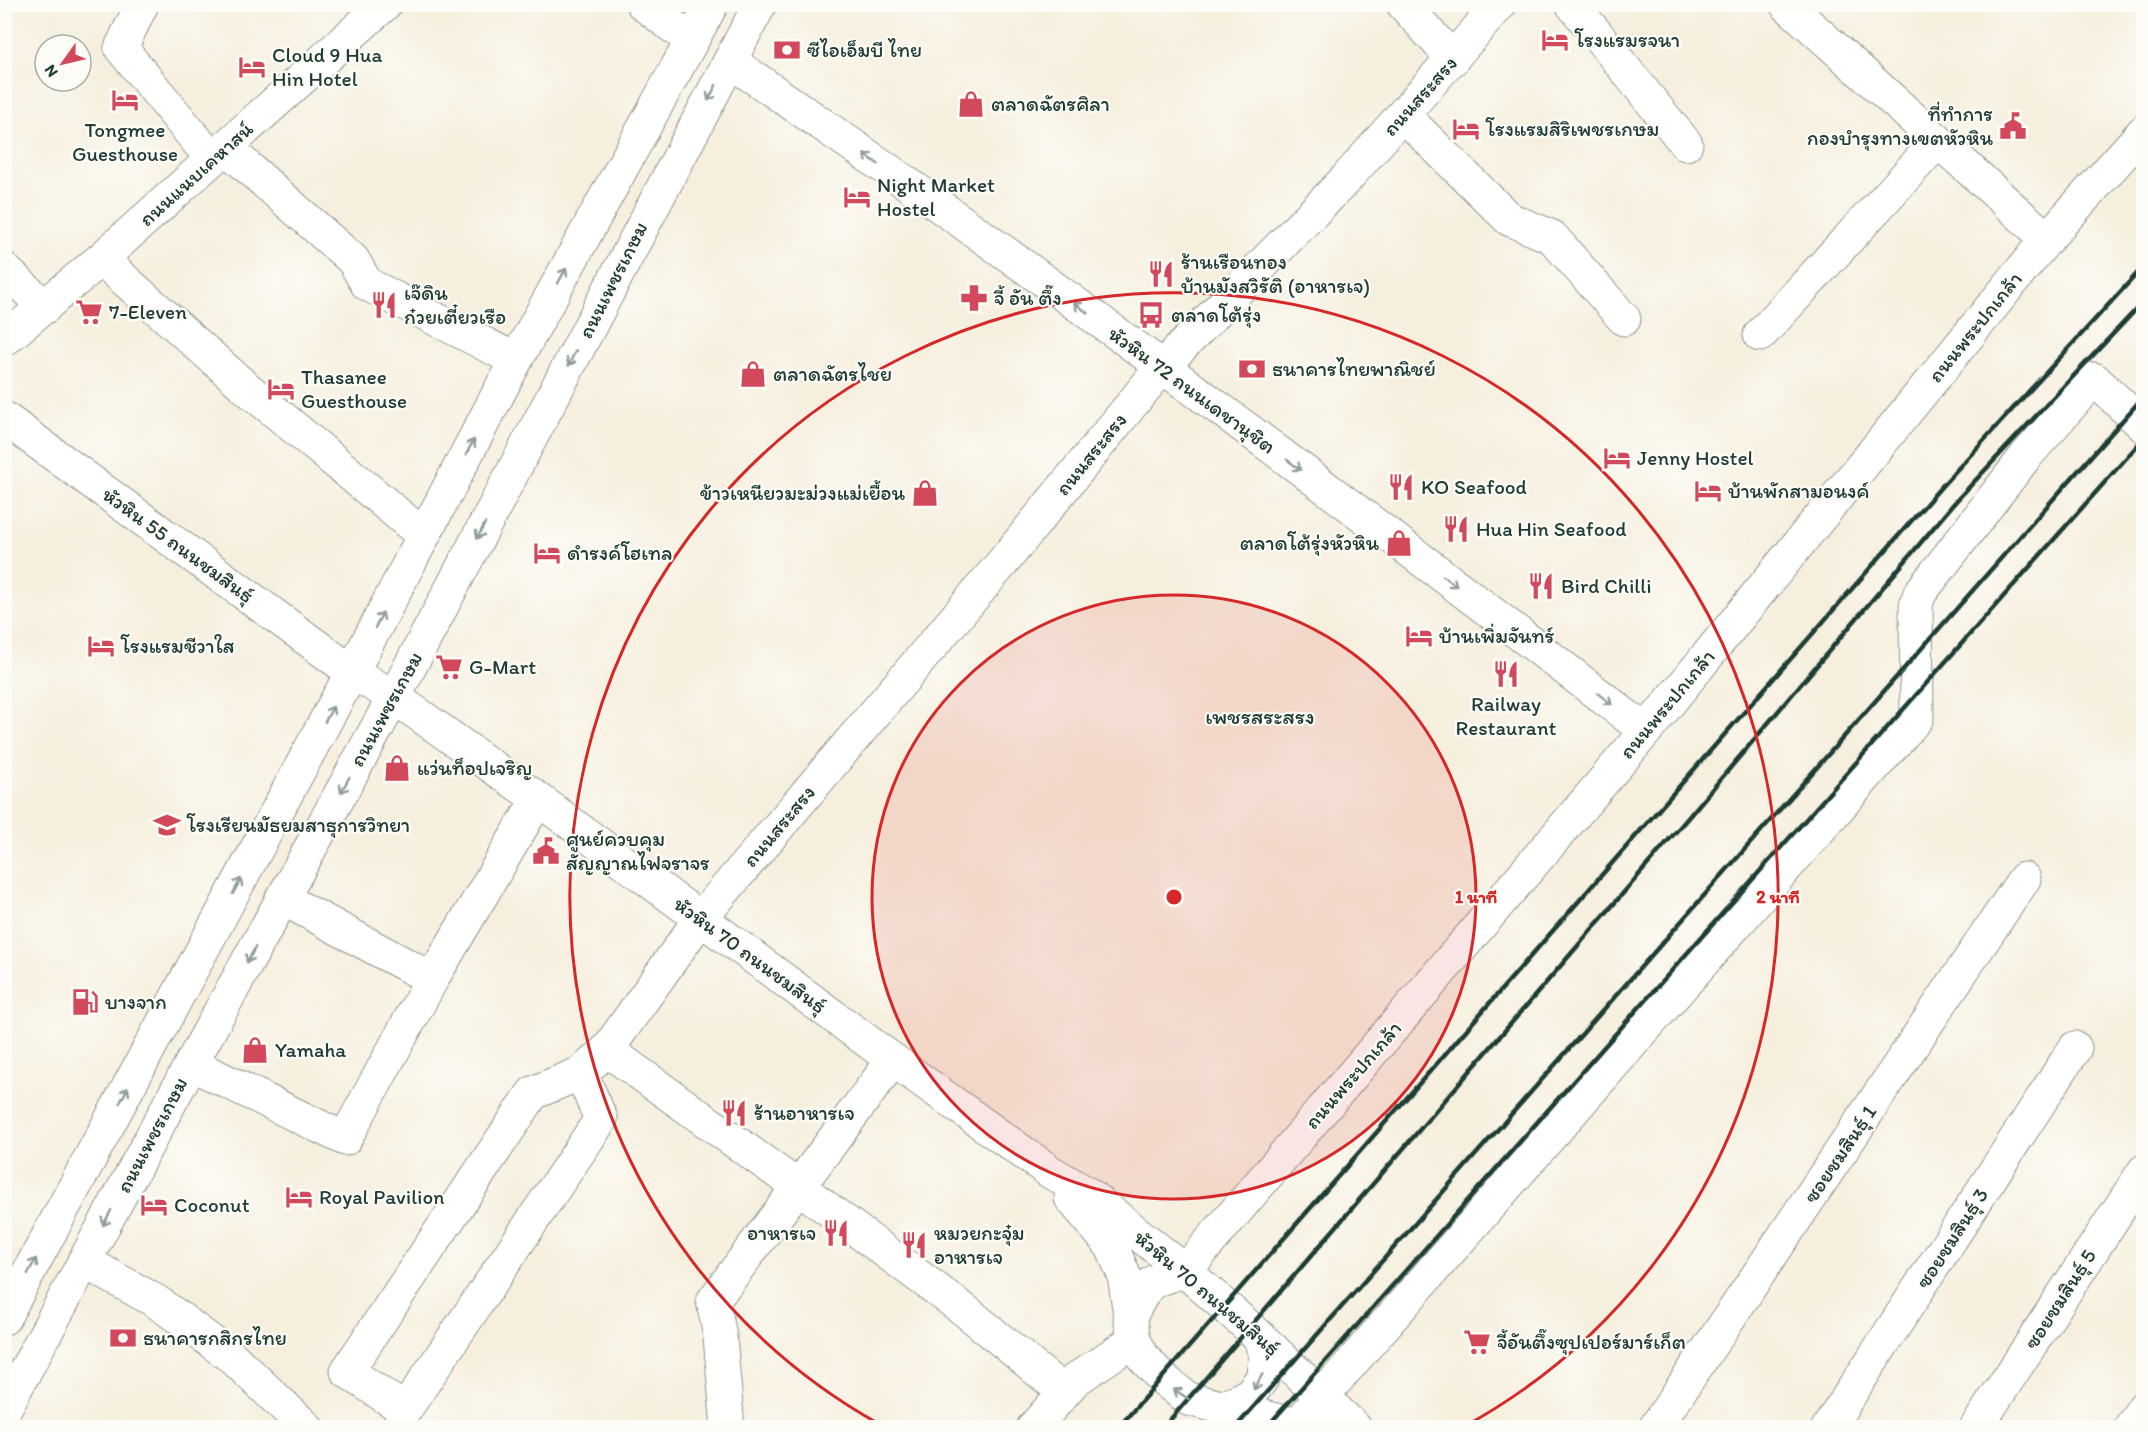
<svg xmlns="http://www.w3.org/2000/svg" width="2148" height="1432" viewBox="0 0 2148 1432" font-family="Itim,'Playpen Sans Thai',sans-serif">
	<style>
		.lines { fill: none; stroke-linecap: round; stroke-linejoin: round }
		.minor-casing { stroke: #8a9689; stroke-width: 35 }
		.major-casing { stroke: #8a9689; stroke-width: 35 }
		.minor { stroke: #fff; stroke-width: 33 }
		.major { stroke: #fff; stroke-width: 33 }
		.rail { stroke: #1f3d34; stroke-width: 4.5 }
		.oneway { stroke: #8f9e9a }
		.ring { fill: none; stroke: #d62828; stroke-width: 3 }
		.labels { text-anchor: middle; stroke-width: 4.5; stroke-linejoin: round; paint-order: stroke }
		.poi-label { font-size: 21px; fill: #1f3d34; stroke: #fdfcf7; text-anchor: start }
		.street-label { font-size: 21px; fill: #1f3d34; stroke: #fdfcf7 }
		.neighbourhood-label { font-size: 22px; fill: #1f3d34; stroke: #fdfcf7 }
		.centre { fill: #d62828; stroke: #fdfcf7; stroke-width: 3 }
		.ring-label { font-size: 18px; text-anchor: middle; font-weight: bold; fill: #d62828; stroke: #fdfcf7; stroke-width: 4.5; stroke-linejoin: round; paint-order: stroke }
	</style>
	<rect width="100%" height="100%" fill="#fdfcf7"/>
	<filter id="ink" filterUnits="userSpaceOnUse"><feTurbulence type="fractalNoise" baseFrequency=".0167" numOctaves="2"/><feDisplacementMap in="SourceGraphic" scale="12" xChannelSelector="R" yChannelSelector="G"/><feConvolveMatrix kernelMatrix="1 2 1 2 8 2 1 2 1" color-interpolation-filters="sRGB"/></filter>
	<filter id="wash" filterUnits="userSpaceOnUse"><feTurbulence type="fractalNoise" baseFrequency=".008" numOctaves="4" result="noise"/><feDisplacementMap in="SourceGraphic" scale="24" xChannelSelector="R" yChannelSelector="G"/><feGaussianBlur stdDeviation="1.35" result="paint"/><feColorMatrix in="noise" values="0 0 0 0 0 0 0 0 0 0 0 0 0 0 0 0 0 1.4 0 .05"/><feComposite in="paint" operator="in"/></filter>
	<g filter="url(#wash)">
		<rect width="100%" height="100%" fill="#f6efde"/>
	</g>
	<g filter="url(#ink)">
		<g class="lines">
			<defs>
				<path id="minor" d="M 142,4 L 121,48 L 212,159
					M 643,4 L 692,41
					M 1403,4 L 1453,59
					M 1572,4 L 1686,144
					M 1786,4 L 2047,239
					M 730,61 C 809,116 890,170 969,227 C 1198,390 1423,559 1646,731
					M 1403,115 L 1509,219 L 1552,237 L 1624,319
					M 225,147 L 353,260 L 367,284 L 516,360
					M 101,259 L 243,385 L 423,535
					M 4,269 L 45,307
					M 1760,335 L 1937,142
					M 4,340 L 101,259 L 385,4
					M 4,418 L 352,672
					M 282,898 L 432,979
					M 607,1050 L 797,1186 L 967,1312 L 1064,1392
					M 191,1064 L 345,1139 L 432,979 L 538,799
					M 581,1073 L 601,1119 L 405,1410 L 347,1371 L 533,1093 L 581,1073 L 607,1050 L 700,919 L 1003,562 L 1162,367 L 1346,179 L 1500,4
					M 84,1261 L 157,1302 L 178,1317 L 233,1358 L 307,1428
					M 1185,1271 L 1646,731 L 2047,239 L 2144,131
					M 1297,1425 L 1917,718 L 1916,605 L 1920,593 L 2026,456 L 2094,379 L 2144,426
					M 728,1428 L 720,1337 L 713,1301 L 893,1060
					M 1033,1428 L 1075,1380 L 1134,1340
					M 1655,1428 L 2024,879
					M 1828,1428 L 2075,1048
					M 1976,1428 L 2144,1171
					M 2130,1428 L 2144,1407"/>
				<path id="major" d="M 352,672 L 394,697 L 538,799 L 893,1060 L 1049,1171 L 1088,1194 L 1185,1271 L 1259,1336 L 1355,1428
					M 1071,1198 L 1112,1247 L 1124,1275 L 1134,1340 L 1143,1357 L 1162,1378 L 1188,1399 L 1297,1425 L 1300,1428
					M 1130,1317 C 1148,1283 1146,1281 1185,1271
					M 4,1318 L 352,672 L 516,360 L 712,4
					M 1219,1407 L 1237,1401 L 1250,1394 L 1262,1379 L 1266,1356 L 1259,1336
					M 4,1410 L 191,1064 L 394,697 L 760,4"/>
			</defs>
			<use href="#minor" class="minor-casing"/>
			<use href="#major" class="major-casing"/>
			<use href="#minor" class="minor"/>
			<use href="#major" class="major"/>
			<path class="rail" d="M 1118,1428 L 1941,487 L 2144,266
				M 1163,1428 L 1686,820 L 1956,501 L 2144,301
				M 1235,1428 L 2144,396
				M 1266,1428 L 2144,438"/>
		</g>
		<defs><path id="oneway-shaft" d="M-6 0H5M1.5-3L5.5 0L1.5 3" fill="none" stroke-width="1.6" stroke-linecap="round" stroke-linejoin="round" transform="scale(1.5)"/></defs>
		<g class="oneway">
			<use href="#oneway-shaft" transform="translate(712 93) rotate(118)"/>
			<use href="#oneway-shaft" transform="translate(871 159) rotate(-145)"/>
			<use href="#oneway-shaft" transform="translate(562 276) rotate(-61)"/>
			<use href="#oneway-shaft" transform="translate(1081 308) rotate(-144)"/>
			<use href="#oneway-shaft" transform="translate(572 358) rotate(117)"/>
			<use href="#oneway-shaft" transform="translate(470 447) rotate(-62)"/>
			<use href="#oneway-shaft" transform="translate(1294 465) rotate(37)"/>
			<use href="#oneway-shaft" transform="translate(481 531) rotate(117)"/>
			<use href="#oneway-shaft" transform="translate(1450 581) rotate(37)"/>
			<use href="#oneway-shaft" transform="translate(379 620) rotate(-63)"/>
			<use href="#oneway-shaft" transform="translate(1605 699) rotate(38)"/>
			<use href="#oneway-shaft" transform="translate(329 714) rotate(-62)"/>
			<use href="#oneway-shaft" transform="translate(345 785) rotate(119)"/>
			<use href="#oneway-shaft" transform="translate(237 886) rotate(-62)"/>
			<use href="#oneway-shaft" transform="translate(251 955) rotate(119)"/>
			<use href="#oneway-shaft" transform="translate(124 1095) rotate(-62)"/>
			<use href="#oneway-shaft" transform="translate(107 1218) rotate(118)"/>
			<use href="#oneway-shaft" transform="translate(32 1266) rotate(-62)"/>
			<use href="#oneway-shaft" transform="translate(1258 1382) rotate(120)"/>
			<use href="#oneway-shaft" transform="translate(1181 1394) rotate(-146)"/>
		</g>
	</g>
	<circle cx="1174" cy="897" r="302" fill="#d62828" fill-opacity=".12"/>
	<g class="ring">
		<circle cx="1174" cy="897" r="302"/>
		<path d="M881 1425A604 604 0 1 1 1467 1425"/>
	</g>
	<defs>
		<symbol id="hotel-bare" viewBox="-9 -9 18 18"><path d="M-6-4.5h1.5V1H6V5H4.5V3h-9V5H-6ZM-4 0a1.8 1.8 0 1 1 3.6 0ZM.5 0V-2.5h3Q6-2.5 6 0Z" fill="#d1495b" stroke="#fdfcf7" stroke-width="2.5" paint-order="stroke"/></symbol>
		<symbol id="bank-bare" viewBox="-9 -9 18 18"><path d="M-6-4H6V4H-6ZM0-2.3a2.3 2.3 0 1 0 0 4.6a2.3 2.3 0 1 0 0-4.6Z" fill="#d1495b" stroke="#fdfcf7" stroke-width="2.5" paint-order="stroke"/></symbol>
		<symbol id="shop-bare" viewBox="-9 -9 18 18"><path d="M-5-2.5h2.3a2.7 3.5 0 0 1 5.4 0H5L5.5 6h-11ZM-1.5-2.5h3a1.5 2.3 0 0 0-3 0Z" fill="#d1495b" stroke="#fdfcf7" stroke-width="2.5" paint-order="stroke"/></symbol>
		<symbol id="civic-bare" viewBox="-9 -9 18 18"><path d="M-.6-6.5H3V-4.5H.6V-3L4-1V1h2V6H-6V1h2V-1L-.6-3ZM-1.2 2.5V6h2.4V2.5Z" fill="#d1495b" stroke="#fdfcf7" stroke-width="2.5" paint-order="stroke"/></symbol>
		<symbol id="restaurant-bare" viewBox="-9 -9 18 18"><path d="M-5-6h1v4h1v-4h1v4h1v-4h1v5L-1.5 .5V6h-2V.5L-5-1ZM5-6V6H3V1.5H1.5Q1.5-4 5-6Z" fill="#d1495b" stroke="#fdfcf7" stroke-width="2.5" paint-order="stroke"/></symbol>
		<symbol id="pharmacy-bare" viewBox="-9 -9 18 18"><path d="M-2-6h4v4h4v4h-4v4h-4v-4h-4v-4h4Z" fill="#d1495b" stroke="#fdfcf7" stroke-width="2.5" paint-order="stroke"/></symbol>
		<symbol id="supermarket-bare" viewBox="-9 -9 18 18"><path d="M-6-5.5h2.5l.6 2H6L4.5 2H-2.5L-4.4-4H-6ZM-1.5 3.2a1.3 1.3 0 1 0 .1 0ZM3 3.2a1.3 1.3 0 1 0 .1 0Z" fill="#d1495b" stroke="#fdfcf7" stroke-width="2.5" paint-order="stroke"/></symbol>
		<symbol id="bus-bare" viewBox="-9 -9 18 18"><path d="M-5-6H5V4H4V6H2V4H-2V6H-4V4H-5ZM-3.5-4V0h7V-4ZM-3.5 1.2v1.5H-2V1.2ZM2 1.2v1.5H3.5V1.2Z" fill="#d1495b" stroke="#fdfcf7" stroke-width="2.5" paint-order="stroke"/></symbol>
		<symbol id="school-bare" viewBox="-9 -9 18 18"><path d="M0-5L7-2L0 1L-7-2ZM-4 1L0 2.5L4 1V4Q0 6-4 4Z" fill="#d1495b" stroke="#fdfcf7" stroke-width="2.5" paint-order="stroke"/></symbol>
		<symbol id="fuel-bare" viewBox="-9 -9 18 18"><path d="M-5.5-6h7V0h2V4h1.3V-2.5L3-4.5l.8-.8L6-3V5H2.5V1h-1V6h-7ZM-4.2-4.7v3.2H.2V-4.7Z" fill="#d1495b" stroke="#fdfcf7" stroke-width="2.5" paint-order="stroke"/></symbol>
	</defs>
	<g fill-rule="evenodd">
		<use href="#hotel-bare" x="1536" y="21" width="38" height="38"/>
		<use href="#bank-bare" x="768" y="31" width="38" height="38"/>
		<use href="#hotel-bare" x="233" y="48" width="38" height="38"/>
		<use href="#hotel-bare" x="106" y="81" width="38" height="38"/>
		<use href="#shop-bare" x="952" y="85" width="38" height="38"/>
		<use href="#civic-bare" x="1994" y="107" width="38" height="38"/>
		<use href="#hotel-bare" x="1447" y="110" width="38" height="38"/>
		<use href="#hotel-bare" x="838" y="178" width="38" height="38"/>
		<use href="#restaurant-bare" x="1142" y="255" width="38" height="38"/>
		<use href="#pharmacy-bare" x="955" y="279" width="38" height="38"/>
		<use href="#restaurant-bare" x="365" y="286" width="38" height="38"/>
		<use href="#supermarket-bare" x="70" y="293" width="38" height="38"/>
		<use href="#bus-bare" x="1132" y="296" width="38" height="38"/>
		<use href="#bank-bare" x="1233" y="350" width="38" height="38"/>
		<use href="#shop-bare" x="734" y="355" width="38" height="38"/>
		<use href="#hotel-bare" x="262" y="370" width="38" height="38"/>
		<use href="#hotel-bare" x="1598" y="439" width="38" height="38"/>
		<use href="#restaurant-bare" x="1382" y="468" width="38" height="38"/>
		<use href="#hotel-bare" x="1689" y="472" width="38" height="38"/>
		<use href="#shop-bare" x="906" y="474" width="38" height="38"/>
		<use href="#restaurant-bare" x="1437" y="510" width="38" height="38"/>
		<use href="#shop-bare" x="1380" y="524" width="38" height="38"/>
		<use href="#hotel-bare" x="528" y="534" width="38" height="38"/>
		<use href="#restaurant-bare" x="1522" y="567" width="38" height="38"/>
		<use href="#hotel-bare" x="1400" y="617" width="38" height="38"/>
		<use href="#hotel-bare" x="82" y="627" width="38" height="38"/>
		<use href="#supermarket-bare" x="430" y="648" width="38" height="38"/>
		<use href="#restaurant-bare" x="1487" y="655" width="38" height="38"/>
		<use href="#shop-bare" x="378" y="749" width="38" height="38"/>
		<use href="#school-bare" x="148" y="806" width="38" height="38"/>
		<use href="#civic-bare" x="527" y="832" width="38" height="38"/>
		<use href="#fuel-bare" x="66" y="983" width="38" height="38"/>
		<use href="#shop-bare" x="236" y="1031" width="38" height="38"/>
		<use href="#restaurant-bare" x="715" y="1094" width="38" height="38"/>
		<use href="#hotel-bare" x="280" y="1178" width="38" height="38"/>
		<use href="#hotel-bare" x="135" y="1186" width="38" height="38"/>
		<use href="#restaurant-bare" x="817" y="1214" width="38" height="38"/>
		<use href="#restaurant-bare" x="895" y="1226" width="38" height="38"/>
		<use href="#bank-bare" x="104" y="1319" width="38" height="38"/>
		<use href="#supermarket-bare" x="1458" y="1323" width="38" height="38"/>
	</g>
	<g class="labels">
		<g class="poi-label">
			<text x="1575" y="47">โรงแรมรจนา</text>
			<text x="807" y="57">ซีไอเอ็มบี ไทย</text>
			<text x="272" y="62">Cloud 9 Hua<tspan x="272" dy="24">Hin Hotel</tspan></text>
			<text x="991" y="111">ตลาดฉัตรศิลา</text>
			<text x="1993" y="121" text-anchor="end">ที่ทำการ<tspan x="1993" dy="24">กองบำรุงทางเขตหัวหิน</tspan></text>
			<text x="1486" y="136">โรงแรมสิริเพชรเกษม</text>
			<text x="125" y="137" text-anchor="middle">Tongmee<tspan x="125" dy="24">Guesthouse</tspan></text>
			<text x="877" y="192">Night Market<tspan x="877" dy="24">Hostel</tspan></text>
			<text x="1181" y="269">ร้านเรือนทอง<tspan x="1181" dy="24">บ้านมังสวิรัติ (อาหารเจ)</tspan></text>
			<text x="404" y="300">เจ๊ดิน<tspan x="404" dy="24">ก๋วยเตี๋ยวเรือ</tspan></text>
			<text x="994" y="305">จี้ อัน ตึ๊ง</text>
			<text x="109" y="319">7-Eleven</text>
			<text x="1171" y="322">ตลาดโต้รุ่ง</text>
			<text x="1272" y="376">ธนาคารไทยพาณิชย์</text>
			<text x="773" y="381">ตลาดฉัตรไชย</text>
			<text x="301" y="384">Thasanee<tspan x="301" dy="24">Guesthouse</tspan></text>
			<text x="1637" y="465">Jenny Hostel</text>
			<text x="1421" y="494">KO Seafood</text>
			<text x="1728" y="498">บ้านพักสามอนงค์</text>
			<text x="905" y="500" text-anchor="end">ข้าวเหนียวมะม่วงแม่เยื้อน</text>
			<text x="1476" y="536">Hua Hin Seafood</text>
			<text x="1379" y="550" text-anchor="end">ตลาดโต้รุ่งหัวหิน</text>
			<text x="567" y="560">ดำรงค์โฮเทล</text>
			<text x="1561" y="593">Bird Chilli</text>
			<text x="1439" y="643">บ้านเพิ่มจันทร์</text>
			<text x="121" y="653">โรงแรมชีวาใส</text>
			<text x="469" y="674">G-Mart</text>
			<text x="1506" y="711" text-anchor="middle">Railway<tspan x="1506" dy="24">Restaurant</tspan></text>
			<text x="417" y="775">แว่นท็อปเจริญ</text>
			<text x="187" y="832">โรงเรียนมัธยมสาธุการวิทยา</text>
			<text x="566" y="846">ศูนย์ควบคุม<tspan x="566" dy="24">สัญญาณไฟจราจร</tspan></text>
			<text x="105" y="1009">บางจาก</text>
			<text x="275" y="1057">Yamaha</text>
			<text x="754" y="1120">ร้านอาหารเจ</text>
			<text x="319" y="1204">Royal Pavilion</text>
			<text x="174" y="1212">Coconut</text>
			<text x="816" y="1240" text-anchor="end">อาหารเจ</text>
			<text x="934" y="1240">หมวยกะจุ๋ม<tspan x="934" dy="24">อาหารเจ</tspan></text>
			<text x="143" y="1345">ธนาคารกสิกรไทย</text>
			<text x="1497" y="1349">จี้อันตึ๊งซุปเปอร์มาร์เก็ต</text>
		</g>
		<g class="street-label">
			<text transform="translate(1420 96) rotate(-48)" y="7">ถนนสระสรง</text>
			<text transform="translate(196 174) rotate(-42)" y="7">ถนนแนบเคหาสน์</text>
			<text transform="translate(613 280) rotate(-63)" y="7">ถนนเพชรเกษม</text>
			<text transform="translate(1975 327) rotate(-51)" y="7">ถนนพระปกเกล้า</text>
			<text transform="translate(1192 390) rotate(36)" y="7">หัวหิน 72 ถนนเดชานุชิต</text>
			<text transform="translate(1091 454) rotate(-51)" y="7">ถนนสระสรง</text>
			<text transform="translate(178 545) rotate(36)" y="7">หัวหิน 55 ถนนชมสินธุ์</text>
			<text transform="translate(1667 704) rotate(-50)" y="7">ถนนพระปกเกล้า</text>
			<text transform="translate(386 709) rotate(-61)" y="7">ถนนเพชรเกษม</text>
			<text transform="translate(779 826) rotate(-50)" y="7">ถนนสระสรง</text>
			<text transform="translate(750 955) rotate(36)" y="7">หัวหิน 70 ถนนชมสินธุ์</text>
			<text transform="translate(1353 1075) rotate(-49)" y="7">ถนนพระปกเกล้า</text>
			<text transform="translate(152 1135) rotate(-62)" y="7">ถนนเพชรเกษม</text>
			<text transform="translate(1840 1154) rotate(-56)" y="7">ซอยชมสินธุ์ 1</text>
			<text transform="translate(1952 1238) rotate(-57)" y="7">ซอยชมสินธุ์ 3</text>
			<text transform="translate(1207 1293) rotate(40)" y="7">หัวหิน 70 ถนนชมสินธุ์</text>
			<text transform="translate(2060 1299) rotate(-57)" y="7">ซอยชมสินธุ์ 5</text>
		</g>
		<g class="neighbourhood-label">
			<text x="1260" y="724">เพชรสระสรง</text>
		</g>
	</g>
	<circle cx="1174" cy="897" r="9" class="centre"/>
	<g class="ring-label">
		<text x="1476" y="903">1 นาที</text>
		<text x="1778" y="903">2 นาที</text>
	</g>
	<rect width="2148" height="1432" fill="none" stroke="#fdfcf7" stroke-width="24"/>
	<g transform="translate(63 63) rotate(236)"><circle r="28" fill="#fdfcf7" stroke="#a4b0a9" stroke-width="1.5"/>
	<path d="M0-4.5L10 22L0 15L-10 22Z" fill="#d1495b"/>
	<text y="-9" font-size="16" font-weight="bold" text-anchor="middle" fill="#1f3d34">N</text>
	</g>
</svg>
